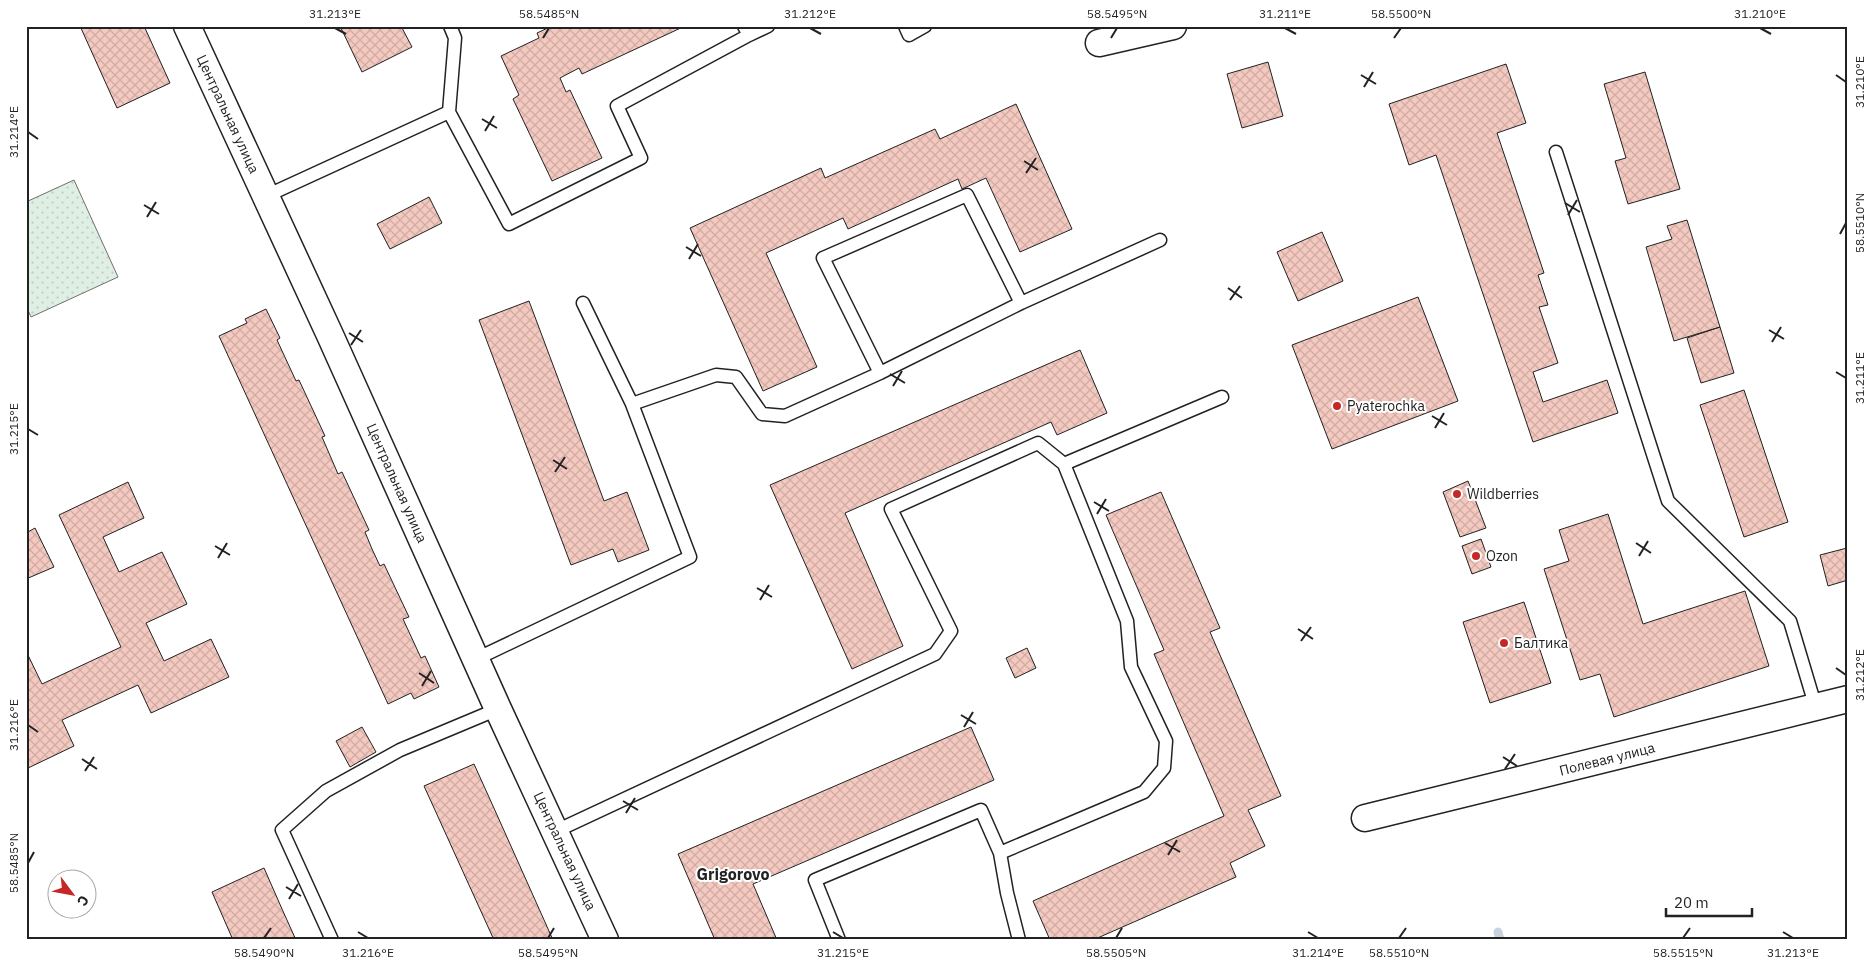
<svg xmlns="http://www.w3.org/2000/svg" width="1874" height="966" viewBox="0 0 1874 966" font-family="'IBM Plex Sans',sans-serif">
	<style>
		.grass { fill: url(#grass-dots); stroke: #6f6f6f }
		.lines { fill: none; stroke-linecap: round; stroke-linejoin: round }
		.stream { stroke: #c7d3dd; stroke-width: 9 }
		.building { fill: url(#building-cross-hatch); stroke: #222 }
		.service-casing { stroke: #222; stroke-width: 15 }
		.minor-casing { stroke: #222; stroke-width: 29 }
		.service { stroke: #fff; stroke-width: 12 }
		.minor { stroke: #fff; stroke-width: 26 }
		.ticks { fill: none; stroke: #222; stroke-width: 2 }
		.poi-dot { fill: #c62828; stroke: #fff; stroke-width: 2 }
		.labels { text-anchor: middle; stroke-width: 4; stroke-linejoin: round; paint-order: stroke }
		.street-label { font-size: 14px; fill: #222; stroke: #fff }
		.poi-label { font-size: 14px; fill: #222; stroke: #fff; text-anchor: start }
		.quarter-label { font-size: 16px; font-weight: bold; fill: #222; stroke: #fff }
		.neatline { fill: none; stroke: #222; stroke-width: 2 }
		.ticks-label { font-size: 12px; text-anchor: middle; fill: #222 }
	</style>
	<defs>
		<pattern id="grass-dots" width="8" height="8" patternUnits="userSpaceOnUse" patternTransform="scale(1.25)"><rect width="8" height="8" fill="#e0efe3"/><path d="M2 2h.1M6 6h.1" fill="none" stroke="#c0cdc2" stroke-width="1.8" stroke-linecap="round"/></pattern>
		<pattern id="building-cross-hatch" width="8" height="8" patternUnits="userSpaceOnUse" patternTransform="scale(1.25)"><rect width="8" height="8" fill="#f3c9c0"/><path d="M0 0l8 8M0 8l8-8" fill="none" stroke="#d0aca5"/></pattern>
	</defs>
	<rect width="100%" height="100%" fill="#fff"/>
	<path class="grass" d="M 74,180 L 118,277 L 31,317 L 26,306 L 26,202 Z"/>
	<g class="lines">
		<path class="stream" d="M 1498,932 L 1500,940"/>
	</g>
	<path class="building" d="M 80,26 L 144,26 L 170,83 L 117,108 Z
		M 340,26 L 401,26 L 412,47 L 362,72 Z
		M 552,26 L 685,26 L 582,74 L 579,68 L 560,78 L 566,92 L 570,90 L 602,158 L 552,181 L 513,99 L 519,95 L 501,56 L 539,38 L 537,33 Z
		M 1268,62 L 1283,116 L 1242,128 L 1227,74 Z
		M 1506,64 L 1526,123 L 1497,133 L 1544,273 L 1538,275 L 1548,305 L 1539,307 L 1558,363 L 1533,372 L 1543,402 L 1607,380 L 1618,413 L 1533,442 L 1436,155 L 1409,165 L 1389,104 Z
		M 1645,72 L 1680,189 L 1628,204 L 1615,161 L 1626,158 L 1604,84 Z
		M 1016,104 L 1072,229 L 1020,252 L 986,178 L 962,189 L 958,179 L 848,229 L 843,218 L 766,253 L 817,367 L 763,391 L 690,228 L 821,168 L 825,178 L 935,129 L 940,139 Z
		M 429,197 L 442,223 L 390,249 L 377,224 Z
		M 1687,220 L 1720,327 L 1674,341 L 1646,247 L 1672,239 L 1667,226 Z
		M 1322,232 L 1343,281 L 1298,301 L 1277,252 Z
		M 1418,297 L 1458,401 L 1332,449 L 1292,345 Z
		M 529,301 L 604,501 L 627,492 L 649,550 L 618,562 L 613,549 L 571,565 L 479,320 Z
		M 266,309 L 280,338 L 277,340 L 296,381 L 299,380 L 325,436 L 322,437 L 338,474 L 342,472 L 369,530 L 365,532 L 372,549 L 380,566 L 384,564 L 409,617 L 403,619 L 421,658 L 425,656 L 439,687 L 414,699 L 411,693 L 388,704 L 219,336 L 247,323 L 245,319 Z
		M 1720,327 L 1734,373 L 1701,383 L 1687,338 Z
		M 1080,350 L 1107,413 L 1057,435 L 1051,422 L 845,513 L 903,646 L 852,669 L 770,485 Z
		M 1744,390 L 1788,522 L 1744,537 L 1700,405 Z
		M 1468,481 L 1486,528 L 1460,537 L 1443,492 Z
		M 128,482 L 144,518 L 103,537 L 119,572 L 162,552 L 187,604 L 146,623 L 164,661 L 211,639 L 229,677 L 151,713 L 138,685 L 62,720 L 74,746 L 26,769 L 26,651 L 42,684 L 121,647 L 59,515 Z
		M 1161,492 L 1220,628 L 1210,632 L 1281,796 L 1248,810 L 1265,846 L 1230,863 L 1236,877 L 1093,940 L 1050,940 L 1033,901 L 1224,816 L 1154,654 L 1164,650 L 1106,515 Z
		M 1608,514 L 1643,624 L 1745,591 L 1769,666 L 1614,717 L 1600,674 L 1580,680 L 1544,569 L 1569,561 L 1559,530 Z
		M 35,528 L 54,567 L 26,579 L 26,533 Z
		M 1481,539 L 1491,567 L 1472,574 L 1462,546 Z
		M 1847,548 L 1848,580 L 1828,586 L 1820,555 Z
		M 1524,602 L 1551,683 L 1490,703 L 1463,622 Z
		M 1027,648 L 1036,668 L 1015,678 L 1006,658 Z
		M 362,727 L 376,752 L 350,767 L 336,741 Z
		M 971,727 L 994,780 L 753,884 L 777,940 L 715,940 L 678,854 Z
		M 474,764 L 493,806 L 553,940 L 494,940 L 424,786 Z
		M 264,868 L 282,909 L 296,940 L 233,940 L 212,892 Z"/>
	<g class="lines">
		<defs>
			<path id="service" d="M 744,26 L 749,35 L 768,26
				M 905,26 L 909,35 L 925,26
				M 449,112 L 509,224 L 641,158 L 617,106 L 749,35
				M 1556,152 L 1668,501 L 1790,621 L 1816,708
				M 266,196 L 449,112 L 455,38 L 450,26
				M 583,303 L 632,404
				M 880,373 L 823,258 L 967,195 L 1021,303
				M 476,659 L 690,557 L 632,404 L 716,375 L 736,377 L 762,414 L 785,416 L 880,373 L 1021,303 L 1160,240
				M 556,831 L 935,654 L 951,631 L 891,509 L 1038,443 L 1064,464
				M 332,940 L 282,830 L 326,791 L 400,750 L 498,709
				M 839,940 L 815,880 L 981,810 L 1000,853
				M 1019,940 L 1007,893 L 1000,853 L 1144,792 L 1164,768 L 1166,741 L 1131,667 L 1127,621 L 1064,464 L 1222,397"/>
			<path id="minor" d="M 187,26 L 330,335 L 498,709 L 605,940
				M 1099,43 L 1173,26
				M 1365,818 L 1848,699"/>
		</defs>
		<use href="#service" class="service-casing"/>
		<use href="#minor" class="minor-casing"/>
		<use href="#service" class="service"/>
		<use href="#minor" class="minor"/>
	</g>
	<path class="ticks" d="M 335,28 L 346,34M 810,28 L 821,34M 1285,28 L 1296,34M 1760,28 L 1771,34M 543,38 L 549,28M 1111,38 L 1117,28M 1394,38 L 1401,28M 1361,75 L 1376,84M 1836,75 L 1846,82M 1364,87 L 1373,72M 482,119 L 497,128M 485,131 L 494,116M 28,132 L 38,139M 1024,161 L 1038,170M 1026,173 L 1036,158M 1565,203 L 1580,212M 144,205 L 159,214M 1568,215 L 1577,200M 147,217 L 156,202M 1840,234 L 1846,223M 686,247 L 701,256M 689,259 L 698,244M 1228,288 L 1242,298M 1230,300 L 1240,286M 1769,330 L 1784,339M 349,333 L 363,342M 1772,342 L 1781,327M 351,345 L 361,330M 1836,372 L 1846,378M 890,374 L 905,383M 893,386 L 902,371M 1432,416 L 1447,425M 1435,428 L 1444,413M 28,429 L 38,435M 553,460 L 567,469M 555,472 L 565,457M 1094,502 L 1109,511M 1097,514 L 1106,499M 1636,543 L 1651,553M 215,546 L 230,555M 1639,556 L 1648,541M 218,558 L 227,543M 757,588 L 772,597M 760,600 L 769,585M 1298,629 L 1313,639M 1301,641 L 1311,627M 1836,668 L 1846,675M 419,673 L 434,683M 422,686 L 431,671M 961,715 L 976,724M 28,725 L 38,732M 964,727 L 973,712M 1503,757 L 1517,766M 82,759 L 97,769M 1505,769 L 1515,754M 85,771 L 94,757M 623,801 L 638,810M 626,813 L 635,798M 1165,843 L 1180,852M 1168,855 L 1177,840M 28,863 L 34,852M 286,887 L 301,896M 289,899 L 298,884M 358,932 L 368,938M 833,932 L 843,938M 1308,932 L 1318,938M 1783,932 L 1793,938M 264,938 L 271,928M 548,938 L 554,928M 1116,938 L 1122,928M 1399,938 L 1406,928M 1683,938 L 1690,928"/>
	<g class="poi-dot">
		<circle cx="1337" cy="406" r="5"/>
		<circle cx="1457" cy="494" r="5"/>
		<circle cx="1476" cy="556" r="5"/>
		<circle cx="1504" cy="643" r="5"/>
	</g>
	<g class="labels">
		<g class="street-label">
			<text transform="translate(228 114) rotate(65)" y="5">Центральная улица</text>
			<text transform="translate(397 483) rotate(66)" y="5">Центральная улица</text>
			<text transform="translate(1607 759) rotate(-14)" y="5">Полевая улица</text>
			<text transform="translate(565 851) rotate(65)" y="5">Центральная улица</text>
		</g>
		<g class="poi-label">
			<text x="1347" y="411">Pyaterochka</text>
			<text x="1467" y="499">Wildberries</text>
			<text x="1486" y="561">Ozon</text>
			<text x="1514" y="648">Балтика</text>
		</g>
		<g class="quarter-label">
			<text x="733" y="880">Grigorovo</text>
		</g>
	</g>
	<rect width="1874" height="966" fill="none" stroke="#ffffff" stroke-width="55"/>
	<g transform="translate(72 894) rotate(122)"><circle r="24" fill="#ffffff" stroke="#a7a7a7"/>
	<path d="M0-4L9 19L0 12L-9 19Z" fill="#c62828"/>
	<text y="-8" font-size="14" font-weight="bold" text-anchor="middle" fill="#222222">С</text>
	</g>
	<path d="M1666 908v8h86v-8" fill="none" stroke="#222222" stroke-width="2.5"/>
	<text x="1674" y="908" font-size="15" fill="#222222" stroke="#ffffff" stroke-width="4" paint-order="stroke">20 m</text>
	<rect x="28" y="28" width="1818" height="910" class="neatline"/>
	<g class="ticks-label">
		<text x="335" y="18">31.213°E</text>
		<text x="549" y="18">58.5485°N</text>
		<text x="810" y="18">31.212°E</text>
		<text x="1117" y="18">58.5495°N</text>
		<text x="1285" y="18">31.211°E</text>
		<text x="1401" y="18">58.5500°N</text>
		<text x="1760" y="18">31.210°E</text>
		<text transform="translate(1860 82) rotate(-90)" y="4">31.210°E</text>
		<text transform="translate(14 132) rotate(-90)" y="4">31.214°E</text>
		<text transform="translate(1860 223) rotate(-90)" y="4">58.5510°N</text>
		<text transform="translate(1860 378) rotate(-90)" y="4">31.211°E</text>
		<text transform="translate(14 429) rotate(-90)" y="4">31.215°E</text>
		<text transform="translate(1860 675) rotate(-90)" y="4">31.212°E</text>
		<text transform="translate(14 725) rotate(-90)" y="4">31.216°E</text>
		<text transform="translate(14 863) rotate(-90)" y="4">58.5485°N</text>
		<text x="264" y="957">58.5490°N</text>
		<text x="368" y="957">31.216°E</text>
		<text x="548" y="957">58.5495°N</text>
		<text x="843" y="957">31.215°E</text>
		<text x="1116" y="957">58.5505°N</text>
		<text x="1318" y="957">31.214°E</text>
		<text x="1399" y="957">58.5510°N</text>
		<text x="1683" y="957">58.5515°N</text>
		<text x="1793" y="957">31.213°E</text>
	</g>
</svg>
